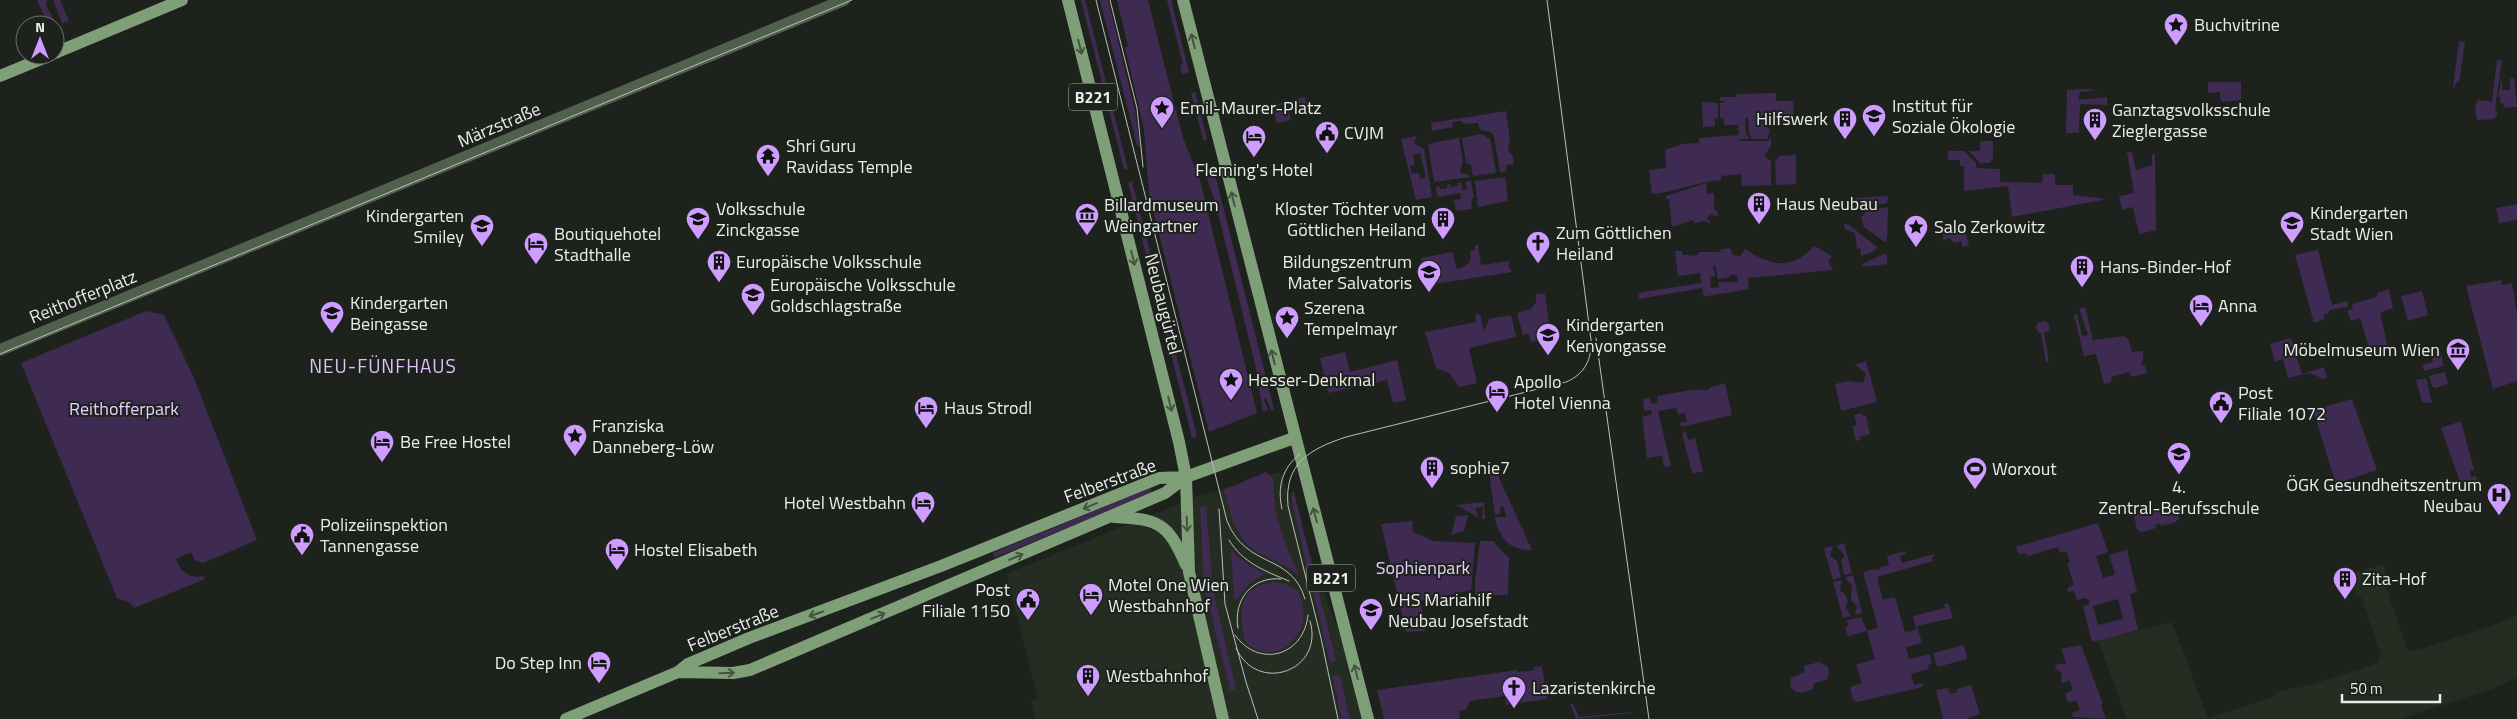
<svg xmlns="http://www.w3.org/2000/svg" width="2517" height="719" viewBox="0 0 2517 719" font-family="'Titillium Web',sans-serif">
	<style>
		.built { fill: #252d23 }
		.green { fill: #3f2b51; fill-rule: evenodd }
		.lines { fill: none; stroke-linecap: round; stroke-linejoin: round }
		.minor { stroke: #50604d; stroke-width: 12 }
		.major { stroke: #7f9f78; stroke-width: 12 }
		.tram { stroke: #bcbfbb; stroke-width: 1 }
		.oneway { stroke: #445441 }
		.labels { text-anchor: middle; stroke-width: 4; stroke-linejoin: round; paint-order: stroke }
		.shield { fill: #1d221c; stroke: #acb0ac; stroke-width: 1 }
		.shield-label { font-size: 16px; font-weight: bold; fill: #eaede9 }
		.poi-label { font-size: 18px; fill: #eaede9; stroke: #1d221c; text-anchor: start }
		.street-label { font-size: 18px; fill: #eaede9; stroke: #1d221c }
		.park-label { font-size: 18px; fill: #e5d0fd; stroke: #1d221c }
		.neighbourhood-label { font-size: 19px; letter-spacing: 1px; fill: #ddc3f9; stroke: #1d221c }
	</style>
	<rect width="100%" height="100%" fill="#1d221c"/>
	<path class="built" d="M 1280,472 L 1371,719 L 1035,719 L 1031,701 L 1038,699 L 1006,574 L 1198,496 Z
		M 2383,564 L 2390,583 L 2386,588 L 2407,649 L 2412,651 L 2418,650 L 2489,627 L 2517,615 L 2517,678 L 2495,688 L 2400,719 L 2127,719 L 2098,640 L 2172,622 L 2208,718 L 2275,696 L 2278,691 L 2307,686 L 2378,663 L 2381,655 L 2361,597 L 2355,595 L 2347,575 Z"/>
	<path class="green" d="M 37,0 L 47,0 L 46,5 L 57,26 L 48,25 Z
		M 53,0 L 60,0 L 69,21 L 62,23 Z
		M 1081,0 L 1085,0 L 1128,169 L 1124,169 Z
		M 1100,0 L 1108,0 L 1135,110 L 1140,146 L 1137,146 Z
		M 1117,0 L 1148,0 L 1183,138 L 1200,180 L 1257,413 L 1209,432 L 1149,194 L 1144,130 L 1125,47 L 1128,46 Z
		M 1167,0 L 1171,0 L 1189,72 L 1182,74 L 1180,65 L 1183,64 Z
		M 2459,41 L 2465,42 L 2459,82 L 2456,82 L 2455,87 L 2453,87 Z
		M 2497,60 L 2502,60 L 2495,108 L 2498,115 L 2493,119 L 2477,120 L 2475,109 L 2477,100 L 2492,102 Z
		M 2502,76 L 2502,90 L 2510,90 L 2510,79 L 2514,78 L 2517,107 L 2503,108 L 2504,104 L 2500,103 L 2501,98 L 2498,97 Z
		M 2208,82 L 2241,82 L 2241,100 L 2223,102 L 2220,99 L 2220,92 L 2208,93 Z
		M 2084,89 L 2099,90 L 2080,92 L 2078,100 L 2107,97 L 2107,105 L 2080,104 L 2079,133 L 2066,133 L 2067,90 Z
		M 1195,92 L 1207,139 L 1205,141 L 1203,139 L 1191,93 Z
		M 1776,93 L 1776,101 L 1793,101 L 1794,118 L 1790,121 L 1779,121 L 1772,114 L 1763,123 L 1770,130 L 1767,139 L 1752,139 L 1749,133 L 1748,118 L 1745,118 L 1746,134 L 1750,139 L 1739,139 L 1740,141 L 1768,141 L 1771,137 L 1771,147 L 1764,155 L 1771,161 L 1771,185 L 1742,186 L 1741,174 L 1721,176 L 1721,180 C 1697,182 1675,192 1652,194 L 1649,170 L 1666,168 L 1665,150 L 1682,144 L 1699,143 L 1699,138 L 1739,135 L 1738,125 L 1724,125 L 1723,118 L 1720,118 L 1720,103 L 1726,101 L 1720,101 L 1720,97 L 1736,97 L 1737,94 Z
		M 1305,97 L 1307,104 L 1305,106 L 1305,109 L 1294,112 L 1290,103 L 1273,107 L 1273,105 Z
		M 1702,102 L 1718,103 L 1718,118 L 1715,118 L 1715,126 L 1703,127 Z
		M 1287,107 L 1291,120 L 1277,123 L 1274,110 Z
		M 1506,111 L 1510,140 L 1508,151 L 1513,156 L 1514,164 L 1506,165 L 1506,171 L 1500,172 L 1494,136 L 1491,132 L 1480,130 L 1478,123 L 1463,124 L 1462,121 L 1452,122 L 1453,127 L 1432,131 L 1431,123 Z
		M 1481,134 L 1490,139 L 1496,173 L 1473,176 L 1471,165 L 1466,163 L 1462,138 Z
		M 1417,136 L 1414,143 L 1424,149 L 1432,197 L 1416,200 L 1401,139 ZM 1420,153 L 1426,177 L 1420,179 L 1419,173 L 1412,174 L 1410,166 L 1415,164 L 1413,155 Z
		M 1459,138 L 1463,163 L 1460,170 L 1461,173 L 1469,175 L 1470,177 L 1434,182 L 1428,144 Z
		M 1980,141 L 1993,141 L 1993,158 L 1990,163 L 1980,163 L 1969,151 L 1980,151 Z
		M 1948,151 L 1964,151 L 1976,163 L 1976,168 L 2000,169 L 2000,182 L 2042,183 L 2043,174 L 2055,174 L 2055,185 L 2073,185 L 2073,195 L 2107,199 L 2012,217 L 2008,186 L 1964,191 L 1964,166 L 1960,166 L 1960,160 L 1948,160 Z
		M 2127,152 L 2132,152 L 2136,170 L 2152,165 L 2152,154 L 2155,154 L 2156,230 L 2139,234 L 2133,207 L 2122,210 L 2119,196 L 2134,193 Z
		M 1796,155 L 1796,184 L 1776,185 L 1775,161 L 1779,156 Z
		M 1211,166 L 1216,178 L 1274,409 L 1271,410 L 1266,398 L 1264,400 L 1268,410 L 1263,412 L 1255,364 L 1216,205 L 1205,173 L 1206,169 Z
		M 1505,177 L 1508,201 L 1478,207 L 1475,181 Z
		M 1132,181 L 1197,436 L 1192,438 L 1128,183 Z
		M 1471,181 L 1474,198 L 1471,199 L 1472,209 L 1456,211 L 1454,200 L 1461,199 L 1460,193 L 1437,197 L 1436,186 L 1439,186 L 1440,189 L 1447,188 L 1447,185 L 1451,184 L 1451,187 L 1458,186 L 1458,183 L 1461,183 L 1462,190 L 1467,190 L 1465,182 Z
		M 1706,183 L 1707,194 L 1714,193 L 1714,209 L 1717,211 L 1718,216 L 1710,214 L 1707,219 L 1710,220 L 1710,223 L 1704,221 L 1695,223 L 1693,220 L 1672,227 L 1669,199 L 1666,199 L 1666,196 Z
		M 1888,196 L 1887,203 L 1855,208 L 1856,198 Z
		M 2517,204 L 2517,220 L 2499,223 L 2496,208 Z
		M 1888,207 L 1887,241 L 1885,242 L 1864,227 L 1861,218 L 1867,210 Z
		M 1844,224 L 1849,225 L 1877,247 L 1875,251 L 1861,256 L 1860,248 L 1857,249 L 1855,233 L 1845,229 Z
		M 1964,225 L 1969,246 L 1962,247 L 1962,241 L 1954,243 L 1949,238 L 1943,241 L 1943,229 Z
		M 1475,245 L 1478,245 L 1481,265 L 1510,261 L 1508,266 L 1512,272 L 1427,285 L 1425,276 L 1435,273 L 1432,261 L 1422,263 L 1421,258 L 1452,252 L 1457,269 C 1467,267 1473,262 1470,251 L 1475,250 Z
		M 1814,246 L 1832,256 L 1828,261 L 1833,270 L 1748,278 L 1749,289 L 1707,296 L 1704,297 L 1702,288 L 1639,299 L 1638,293 L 1701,283 L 1700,273 L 1678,276 L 1675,251 L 1682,251 L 1683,255 L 1688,254 L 1689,256 L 1698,255 L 1699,252 L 1719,252 L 1721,249 L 1730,248 L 1733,255 L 1740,256 L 1745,249 C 1771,266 1791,271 1814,246 ZM 1715,265 L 1718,279 L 1727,278 L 1733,274 L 1738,277 L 1737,282 L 1718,282 L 1719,287 L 1711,288 L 1710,277 L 1715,276 L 1713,266 Z
		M 2318,250 L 2332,305 L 2347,301 L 2348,307 L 2329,310 L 2329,313 L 2323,315 L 2325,319 L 2314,323 L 2295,255 Z
		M 1884,254 L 1887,255 L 1887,264 L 1863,267 L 1862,264 Z
		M 2501,280 L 2502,285 L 2512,283 L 2517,314 L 2517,381 L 2493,389 L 2466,286 Z
		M 2389,289 L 2393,308 L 2380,313 L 2388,348 L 2371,354 L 2360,318 L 2351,321 L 2347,311 L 2353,308 L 2352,304 L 2377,297 L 2377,293 Z
		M 2422,291 L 2428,315 L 2408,321 L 2401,296 Z
		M 1536,294 L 1545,294 L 1551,337 L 1531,342 L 1529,334 L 1523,335 L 1517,313 L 1531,309 L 1536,302 Z
		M 2085,307 L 2093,340 L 2124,336 L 2128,339 L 2132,352 L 2143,351 L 2143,362 L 2141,363 L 2142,366 L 2145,365 L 2147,373 L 2131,377 L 2129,372 L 2111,377 L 2112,382 L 2104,384 L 2096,354 L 2084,356 L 2074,315 L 2077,314 L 2082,336 L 2088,335 L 2079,308 Z
		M 146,311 L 164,315 L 194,378 L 257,540 L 203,563 L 195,560 L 191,552 L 176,559 C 180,572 190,579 204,576 L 205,579 L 134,608 L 130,603 L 117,598 L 21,363 Z
		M 1480,314 L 1484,332 L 1489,319 L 1511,315 L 1516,337 L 1469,348 L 1477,383 L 1459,387 L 1449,373 L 1436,368 L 1425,332 L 1476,322 L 1475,315 Z
		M 2045,321 L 2049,324 L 2050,331 L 2044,332 L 2049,362 L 2046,362 L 2041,333 L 2038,333 L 2036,327 L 2039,322 Z
		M 2291,338 L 2302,374 L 2324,367 L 2327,378 L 2323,379 L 2310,373 L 2288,378 L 2283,359 L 2275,362 L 2270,344 Z
		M 2430,351 L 2440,351 L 2444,366 L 2424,371 L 2422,365 L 2433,362 Z
		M 1345,352 L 1350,372 L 1397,360 L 1406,400 L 1393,403 L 1387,380 L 1328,393 L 1320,358 Z
		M 1866,361 L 1877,402 L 1841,411 L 1835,384 L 1849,381 L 1863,383 L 1866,373 L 1855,365 Z
		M 2445,372 L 2448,384 L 2435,388 L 2432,386 L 2429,376 Z
		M 2426,378 L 2432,403 L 2422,402 L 2416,380 Z
		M 1725,383 L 1732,415 L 1681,427 L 1680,423 L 1687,421 L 1685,413 L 1678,414 L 1676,408 L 1658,411 L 1671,466 L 1664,467 L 1662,456 L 1647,458 L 1642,417 L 1652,414 L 1651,410 L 1644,411 L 1643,399 L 1649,398 L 1652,404 L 1657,403 L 1658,396 L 1691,390 L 1709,390 L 1709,388 Z
		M 2352,399 L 2377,470 L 2336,484 L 2313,410 Z
		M 1862,413 L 1863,416 L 1866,415 L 1870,434 L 1860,437 L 1860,440 L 1856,441 L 1852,426 L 1857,425 L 1854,415 Z
		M 2461,421 L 2474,470 L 2470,471 L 2471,477 L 2476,476 L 2479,488 L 2464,493 L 2441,428 Z
		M 1686,432 L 1688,440 L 1695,438 L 1703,472 L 1692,473 L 1682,433 Z
		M 1496,471 L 1532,550 C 1510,551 1498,537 1495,517 L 1506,517 L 1504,507 L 1500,507 L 1500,514 L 1495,515 L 1489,473 Z
		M 1266,472 L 1274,480 C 1271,513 1286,545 1299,575 C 1284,563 1266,559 1252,548 C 1233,533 1230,511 1224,490 Z
		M 1150,488 L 1152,493 L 994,558 L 992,553 Z
		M 1294,492 L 1336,661 L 1330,663 L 1292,503 L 1291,493 Z
		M 1484,502 L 1485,519 L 1482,519 L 1483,507 L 1475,508 L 1478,517 L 1456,505 Z
		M 2175,504 L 2179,518 L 2176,522 L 2161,526 L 2160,523 L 2155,525 L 2156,528 L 2142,532 L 2137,530 L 2134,515 Z
		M 1206,506 L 1213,590 L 1236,689 L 1230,690 L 1204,586 L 1200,507 Z
		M 1468,515 L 1464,531 L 1451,535 L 1456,516 Z
		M 1412,521 L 1413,532 L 1434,541 L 1475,543 L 1471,590 L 1421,601 L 1425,631 L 1406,632 L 1381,524 Z
		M 2098,523 L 2108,552 L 2096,556 L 2103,578 L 2115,574 L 2109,555 L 2127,550 L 2137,592 L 2130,594 L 2138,630 L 2092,642 L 2083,606 L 2089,604 L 2089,600 L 2084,598 L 2077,600 L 2074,591 L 2068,592 L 2067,588 L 2074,585 L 2067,563 L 2070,562 L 2066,551 L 2060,553 L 2058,547 L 2028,556 L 2024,553 L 2019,555 L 2016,547 ZM 2118,599 L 2123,619 L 2098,625 L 2093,606 Z
		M 1480,541 L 1493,541 L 1509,558 L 1508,595 L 1475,595 L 1475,582 Z
		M 1844,543 L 1852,573 L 1844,575 L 1841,560 L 1844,557 L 1843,553 L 1836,546 Z
		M 1833,546 L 1830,556 L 1837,561 L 1841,577 L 1833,580 L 1824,548 Z
		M 1231,550 L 1248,565 L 1265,574 L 1251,582 L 1237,599 L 1234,599 Z
		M 1905,551 L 1906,554 L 1900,556 L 1902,563 L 1934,554 L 1935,556 L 1932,557 L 1933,561 L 1877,577 L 1883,600 L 1895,597 L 1905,632 L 1916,630 L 1913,616 L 1945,608 L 1944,604 L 1948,603 L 1953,618 L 1917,626 L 1922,643 L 1906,647 L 1909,659 L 1930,654 L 1932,664 L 1928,665 L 1929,669 L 1911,674 L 1914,685 L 1922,683 L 1923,687 L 1857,702 L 1853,700 L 1850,687 L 1862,683 L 1856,665 L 1875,659 L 1867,631 L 1848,636 L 1845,627 L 1848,626 L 1847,620 L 1861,617 L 1867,631 L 1878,628 L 1863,572 L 1874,569 L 1880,570 L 1881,567 L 1889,565 L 1887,556 Z
		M 1853,575 L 1862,613 L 1855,615 L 1857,606 L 1851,600 L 1852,585 L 1847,581 L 1846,577 Z
		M 1842,580 L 1840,591 L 1845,594 L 1848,601 L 1845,607 L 1851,616 L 1843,618 L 1833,582 Z
		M 1273,582 L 1285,584 L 1298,591 C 1319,630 1277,672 1245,642 C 1239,615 1237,587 1273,582 Z
		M 1964,645 L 1967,659 L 1937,667 L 1933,653 Z
		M 2081,645 L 2103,704 L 2101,705 L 2106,719 L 2073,717 L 2072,713 L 2080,710 L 2077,701 L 2068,702 L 2065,694 L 2073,690 L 2070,681 L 2061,683 L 2062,674 L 2056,669 L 2055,665 L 2066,663 L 2061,649 Z
		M 1819,662 L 1828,667 L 1829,673 L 1827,679 L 1813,684 L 1814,689 C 1804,692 1796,696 1790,686 L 1791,678 L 1805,672 L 1804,666 Z
		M 1542,666 L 1547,699 L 1506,705 L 1505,696 L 1470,701 L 1466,710 L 1459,711 L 1460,719 L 1384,719 L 1377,690 L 1517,670 L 1517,672 L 1534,670 L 1534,667 Z
		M 1340,675 L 1350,719 L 1342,719 L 1332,676 Z
		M 1627,683 L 1627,686 L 1571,694 L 1571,691 Z
		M 1971,685 L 1980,714 L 1966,719 L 1943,719 L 1936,690 L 1948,688 L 1950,694 L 1957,692 L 1957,689 Z
		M 1570,704 L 1573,704 L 1579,717 L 1631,712 L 1631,713 L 1576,719 Z"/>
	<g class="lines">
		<path class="minor" d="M 0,350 L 844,0"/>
		<path class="major" d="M 1068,0 L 1179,442 L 1186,477 L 1189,572 L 1223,719
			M 1183,0 L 1368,719
			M 55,53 L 182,0
			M 0,76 L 51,55
			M 1114,517 C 1159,519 1168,523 1186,565
			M 678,672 L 733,673 L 750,670 L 1165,493 L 1186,477
			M 566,719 L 678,672 L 688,664 L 749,638 L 941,566 L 1159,478 L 1186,477 L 1294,438"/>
		<path class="tram" d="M 1096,0 L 1227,521 C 1247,570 1291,552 1305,599
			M 1110,0 L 1137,108 L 1143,167
			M 1596,338 L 1649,719
			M 0,354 L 852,0
			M 1219,509 L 1225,604 L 1246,682 L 1258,719
			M 1282,509 C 1277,487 1282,468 1300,454
			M 1229,540 C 1243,563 1265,571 1289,581
			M 1238,628 C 1233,601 1251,576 1281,579
			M 1235,635 C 1259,669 1304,656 1308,615
			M 1236,648 C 1257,695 1325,671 1310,621
			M 1338,719 L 1321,638 L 1288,506 C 1284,463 1310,449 1346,437 L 1566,382 C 1585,374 1592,359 1591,340 L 1547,0"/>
	</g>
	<defs><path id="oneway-shaft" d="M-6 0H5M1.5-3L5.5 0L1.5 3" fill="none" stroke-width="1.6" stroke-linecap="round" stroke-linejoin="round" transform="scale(1.25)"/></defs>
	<g class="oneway">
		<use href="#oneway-shaft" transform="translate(1193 41) rotate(-104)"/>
		<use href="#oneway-shaft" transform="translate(1080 47) rotate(76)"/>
		<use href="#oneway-shaft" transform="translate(1233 199) rotate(-104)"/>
		<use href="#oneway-shaft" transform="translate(1133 258) rotate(76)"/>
		<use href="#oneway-shaft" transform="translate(1273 357) rotate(-104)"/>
		<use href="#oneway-shaft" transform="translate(1170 404) rotate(76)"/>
		<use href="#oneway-shaft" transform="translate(1090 506) rotate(158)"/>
		<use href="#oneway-shaft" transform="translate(1315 515) rotate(-105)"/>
		<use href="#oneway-shaft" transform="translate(1187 524) rotate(88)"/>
		<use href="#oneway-shaft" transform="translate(1016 557) rotate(-23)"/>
		<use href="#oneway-shaft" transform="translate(816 614) rotate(161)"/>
		<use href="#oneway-shaft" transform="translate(878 616) rotate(-23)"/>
		<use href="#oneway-shaft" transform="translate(1356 672) rotate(-104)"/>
		<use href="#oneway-shaft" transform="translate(727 673) rotate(-2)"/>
	</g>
	<defs>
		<symbol id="sight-pin" viewBox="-11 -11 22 30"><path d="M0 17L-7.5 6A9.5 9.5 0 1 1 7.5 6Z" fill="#cf9dff" stroke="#1d221c"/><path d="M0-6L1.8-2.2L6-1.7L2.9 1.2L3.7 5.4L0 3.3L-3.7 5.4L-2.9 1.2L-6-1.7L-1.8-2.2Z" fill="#111"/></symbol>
		<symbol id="university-pin" viewBox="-11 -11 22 30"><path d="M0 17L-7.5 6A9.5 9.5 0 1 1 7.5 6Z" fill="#cf9dff" stroke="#1d221c"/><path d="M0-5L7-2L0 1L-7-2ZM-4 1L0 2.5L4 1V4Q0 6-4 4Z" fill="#111"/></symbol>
		<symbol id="building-pin" viewBox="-11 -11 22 30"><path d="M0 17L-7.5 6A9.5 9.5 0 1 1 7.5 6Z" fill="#cf9dff" stroke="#1d221c"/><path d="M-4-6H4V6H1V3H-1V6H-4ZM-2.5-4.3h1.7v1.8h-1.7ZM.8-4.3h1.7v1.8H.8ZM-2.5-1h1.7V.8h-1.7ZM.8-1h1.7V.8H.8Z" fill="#111"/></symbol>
		<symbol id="civic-pin" viewBox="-11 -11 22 30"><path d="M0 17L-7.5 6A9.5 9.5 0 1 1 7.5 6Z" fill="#cf9dff" stroke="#1d221c"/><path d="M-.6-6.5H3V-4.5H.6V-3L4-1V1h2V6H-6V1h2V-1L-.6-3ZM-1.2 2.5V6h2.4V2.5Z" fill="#111"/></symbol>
		<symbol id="hotel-pin" viewBox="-11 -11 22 30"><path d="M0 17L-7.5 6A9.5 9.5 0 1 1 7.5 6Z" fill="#cf9dff" stroke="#1d221c"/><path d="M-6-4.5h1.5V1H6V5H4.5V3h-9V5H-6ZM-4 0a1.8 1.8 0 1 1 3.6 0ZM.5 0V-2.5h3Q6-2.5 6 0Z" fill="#111"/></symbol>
		<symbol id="temple-pin" viewBox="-11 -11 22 30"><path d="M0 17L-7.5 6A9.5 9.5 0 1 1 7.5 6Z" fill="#cf9dff" stroke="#1d221c"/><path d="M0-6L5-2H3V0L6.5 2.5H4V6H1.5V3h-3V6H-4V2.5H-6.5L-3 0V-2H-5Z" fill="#111"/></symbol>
		<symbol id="museum-pin" viewBox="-11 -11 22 30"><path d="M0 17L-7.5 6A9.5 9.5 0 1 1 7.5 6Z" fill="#cf9dff" stroke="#1d221c"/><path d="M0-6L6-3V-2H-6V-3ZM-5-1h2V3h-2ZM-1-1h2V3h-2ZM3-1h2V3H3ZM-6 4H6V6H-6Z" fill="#111"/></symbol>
		<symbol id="school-pin" viewBox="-11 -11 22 30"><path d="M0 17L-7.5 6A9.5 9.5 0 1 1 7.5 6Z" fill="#cf9dff" stroke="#1d221c"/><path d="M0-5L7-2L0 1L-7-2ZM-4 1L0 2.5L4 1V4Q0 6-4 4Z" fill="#111"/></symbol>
		<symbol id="church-pin" viewBox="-11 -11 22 30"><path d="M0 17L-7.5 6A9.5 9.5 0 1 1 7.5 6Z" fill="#cf9dff" stroke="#1d221c"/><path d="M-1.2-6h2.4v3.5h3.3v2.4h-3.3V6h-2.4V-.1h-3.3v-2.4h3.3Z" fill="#111"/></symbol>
		<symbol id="stadium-pin" viewBox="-11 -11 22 30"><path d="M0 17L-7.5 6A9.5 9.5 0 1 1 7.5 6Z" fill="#cf9dff" stroke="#1d221c"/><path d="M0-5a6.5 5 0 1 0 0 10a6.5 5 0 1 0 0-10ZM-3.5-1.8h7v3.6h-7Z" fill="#111"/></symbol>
		<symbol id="hospital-pin" viewBox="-11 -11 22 30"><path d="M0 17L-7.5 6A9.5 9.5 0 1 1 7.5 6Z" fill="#cf9dff" stroke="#1d221c"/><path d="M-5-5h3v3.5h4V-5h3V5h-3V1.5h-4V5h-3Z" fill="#111"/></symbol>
	</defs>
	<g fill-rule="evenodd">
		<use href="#sight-pin" x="2162" y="11" width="28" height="38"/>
		<use href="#sight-pin" x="1148" y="94" width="28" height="38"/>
		<use href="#university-pin" x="1860" y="102" width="28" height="38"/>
		<use href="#building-pin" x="1831" y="105" width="28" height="38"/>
		<use href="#building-pin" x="2081" y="106" width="28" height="38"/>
		<use href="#civic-pin" x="1313" y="119" width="28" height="38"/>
		<use href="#hotel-pin" x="1240" y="123" width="28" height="38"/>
		<use href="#temple-pin" x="754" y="142" width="28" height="38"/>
		<use href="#building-pin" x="1745" y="190" width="28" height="38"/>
		<use href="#museum-pin" x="1073" y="201" width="28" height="38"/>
		<use href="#school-pin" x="684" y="205" width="28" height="38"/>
		<use href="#building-pin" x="1429" y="205" width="28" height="38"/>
		<use href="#school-pin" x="2278" y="209" width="28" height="38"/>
		<use href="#school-pin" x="468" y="212" width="28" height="38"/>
		<use href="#sight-pin" x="1902" y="213" width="28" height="38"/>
		<use href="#church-pin" x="1524" y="229" width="28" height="38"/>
		<use href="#hotel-pin" x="522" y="230" width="28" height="38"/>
		<use href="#building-pin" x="705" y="248" width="28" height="38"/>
		<use href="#building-pin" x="2068" y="253" width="28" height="38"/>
		<use href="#school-pin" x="1415" y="258" width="28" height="38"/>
		<use href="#school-pin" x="739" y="281" width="28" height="38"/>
		<use href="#hotel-pin" x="2187" y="292" width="28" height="38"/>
		<use href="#school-pin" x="318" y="299" width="28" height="38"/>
		<use href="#sight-pin" x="1273" y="304" width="28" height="38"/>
		<use href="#school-pin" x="1534" y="321" width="28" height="38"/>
		<use href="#museum-pin" x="2444" y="336" width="28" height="38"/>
		<use href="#sight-pin" x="1217" y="366" width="28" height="38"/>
		<use href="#hotel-pin" x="1483" y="378" width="28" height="38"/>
		<use href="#civic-pin" x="2207" y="389" width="28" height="38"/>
		<use href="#hotel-pin" x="912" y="394" width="28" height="38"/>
		<use href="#sight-pin" x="561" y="422" width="28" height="38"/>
		<use href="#hotel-pin" x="368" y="428" width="28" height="38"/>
		<use href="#school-pin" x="2165" y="440" width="28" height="38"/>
		<use href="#building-pin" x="1418" y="454" width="28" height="38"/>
		<use href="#stadium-pin" x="1961" y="455" width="28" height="38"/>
		<use href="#hospital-pin" x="2485" y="481" width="28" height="38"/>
		<use href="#hotel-pin" x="909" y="489" width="28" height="38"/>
		<use href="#civic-pin" x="288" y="521" width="28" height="38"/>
		<use href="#hotel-pin" x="603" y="536" width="28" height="38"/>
		<use href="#building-pin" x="2331" y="565" width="28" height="38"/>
		<use href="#hotel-pin" x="1077" y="581" width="28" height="38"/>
		<use href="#civic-pin" x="1014" y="586" width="28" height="38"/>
		<use href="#university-pin" x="1357" y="596" width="28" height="38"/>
		<use href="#hotel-pin" x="585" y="649" width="28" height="38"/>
		<use href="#building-pin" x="1074" y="662" width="28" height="38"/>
		<use href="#church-pin" x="1500" y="674" width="28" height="38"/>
	</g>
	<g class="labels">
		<g class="shield">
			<rect x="1069" y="83.5" width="48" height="27" rx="4"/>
			<rect x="1307" y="564.5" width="48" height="27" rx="4"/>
		</g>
		<g class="shield-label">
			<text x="1093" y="103">B221</text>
			<text x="1331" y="584">B221</text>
		</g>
		<g class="poi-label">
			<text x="2194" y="31">Buchvitrine</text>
			<text x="1892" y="112">Institut für<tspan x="1892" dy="21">Soziale Ökologie</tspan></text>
			<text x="1180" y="114">Emil-Maurer-Platz</text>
			<text x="2112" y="116">Ganztagsvolksschule<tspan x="2112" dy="21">Zieglergasse</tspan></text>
			<text x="1828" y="125" text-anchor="end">Hilfswerk</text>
			<text x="1344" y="139">CVJM</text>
			<text x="786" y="152">Shri Guru<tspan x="786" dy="21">Ravidass Temple</tspan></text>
			<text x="1254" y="176" text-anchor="middle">Fleming's Hotel</text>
			<text x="1776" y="210">Haus Neubau</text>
			<text x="1104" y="211">Billardmuseum<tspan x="1104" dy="21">Weingartner</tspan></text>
			<text x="716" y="215">Volksschule<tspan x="716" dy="21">Zinckgasse</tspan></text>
			<text x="1426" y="215" text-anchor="end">Kloster Töchter vom<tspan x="1426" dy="21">Göttlichen Heiland</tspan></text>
			<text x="2310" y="219">Kindergarten<tspan x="2310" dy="21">Stadt Wien</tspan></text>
			<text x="464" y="222" text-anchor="end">Kindergarten<tspan x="464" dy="21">Smiley</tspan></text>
			<text x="1934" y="233">Salo Zerkowitz</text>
			<text x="1556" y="239">Zum Göttlichen<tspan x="1556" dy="21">Heiland</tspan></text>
			<text x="554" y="240">Boutiquehotel<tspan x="554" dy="21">Stadthalle</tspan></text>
			<text x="736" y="268">Europäische Volksschule</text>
			<text x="1412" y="268" text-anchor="end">Bildungszentrum<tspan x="1412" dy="21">Mater Salvatoris</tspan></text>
			<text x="2100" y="273">Hans-Binder-Hof</text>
			<text x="770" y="291">Europäische Volksschule<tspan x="770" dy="21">Goldschlagstraße</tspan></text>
			<text x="350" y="309">Kindergarten<tspan x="350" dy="21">Beingasse</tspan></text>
			<text x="2218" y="312">Anna</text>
			<text x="1304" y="314">Szerena<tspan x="1304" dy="21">Tempelmayr</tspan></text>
			<text x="1566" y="331">Kindergarten<tspan x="1566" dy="21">Kenyongasse</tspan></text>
			<text x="2440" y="356" text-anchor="end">Möbelmuseum Wien</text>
			<text x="1248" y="386">Hesser-Denkmal</text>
			<text x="1514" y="388">Apollo<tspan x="1514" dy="21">Hotel Vienna</tspan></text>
			<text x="2238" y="399">Post<tspan x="2238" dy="21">Filiale 1072</tspan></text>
			<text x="944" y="414">Haus Strodl</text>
			<text x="592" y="432">Franziska<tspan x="592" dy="21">Danneberg-Löw</tspan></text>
			<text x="400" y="448">Be Free Hostel</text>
			<text x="1450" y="474">sophie7</text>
			<text x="1992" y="475">Worxout</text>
			<text x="2482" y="491" text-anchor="end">ÖGK Gesundheitszentrum<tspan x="2482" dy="21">Neubau</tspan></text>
			<text x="2179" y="493" text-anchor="middle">4.<tspan x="2179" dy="21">Zentral-Berufsschule</tspan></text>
			<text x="906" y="509" text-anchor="end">Hotel Westbahn</text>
			<text x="320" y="531">Polizeiinspektion<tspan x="320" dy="21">Tannengasse</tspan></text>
			<text x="634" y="556">Hostel Elisabeth</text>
			<text x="2362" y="585">Zita-Hof</text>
			<text x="1108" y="591">Motel One Wien<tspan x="1108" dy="21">Westbahnhof</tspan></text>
			<text x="1010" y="596" text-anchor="end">Post<tspan x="1010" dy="21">Filiale 1150</tspan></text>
			<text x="1388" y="606">VHS Mariahilf<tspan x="1388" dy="21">Neubau Josefstadt</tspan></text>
			<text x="582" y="669" text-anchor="end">Do Step Inn</text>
			<text x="1106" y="682">Westbahnhof</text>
			<text x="1532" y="694">Lazaristenkirche</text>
		</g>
		<g class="street-label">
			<text transform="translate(499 125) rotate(-23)" y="6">Märzstraße</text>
			<text transform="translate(83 297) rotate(-22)" y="6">Reithofferplatz</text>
			<text transform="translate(1163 304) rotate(76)" y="6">Neubaugürtel</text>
			<text transform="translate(1110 481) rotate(-20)" y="6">Felberstraße</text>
			<text transform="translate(733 628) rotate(-22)" y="6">Felberstraße</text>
		</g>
		<g class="park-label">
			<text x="124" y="415">Reithofferpark</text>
			<text x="1423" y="574">Sophienpark</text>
		</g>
		<g class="neighbourhood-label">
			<text x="383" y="373">NEU-FÜNFHAUS</text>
		</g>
	</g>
	<g transform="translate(40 40)"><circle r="24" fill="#1d221c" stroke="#6f736e"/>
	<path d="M0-4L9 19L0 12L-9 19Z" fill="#cf9dff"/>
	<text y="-8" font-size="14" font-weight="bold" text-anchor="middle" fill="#eaede9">N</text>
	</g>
	<path d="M2342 694v8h98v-8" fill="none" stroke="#eaede9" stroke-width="2.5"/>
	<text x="2350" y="694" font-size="15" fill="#eaede9" stroke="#1d221c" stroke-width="4" paint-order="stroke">50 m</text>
</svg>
